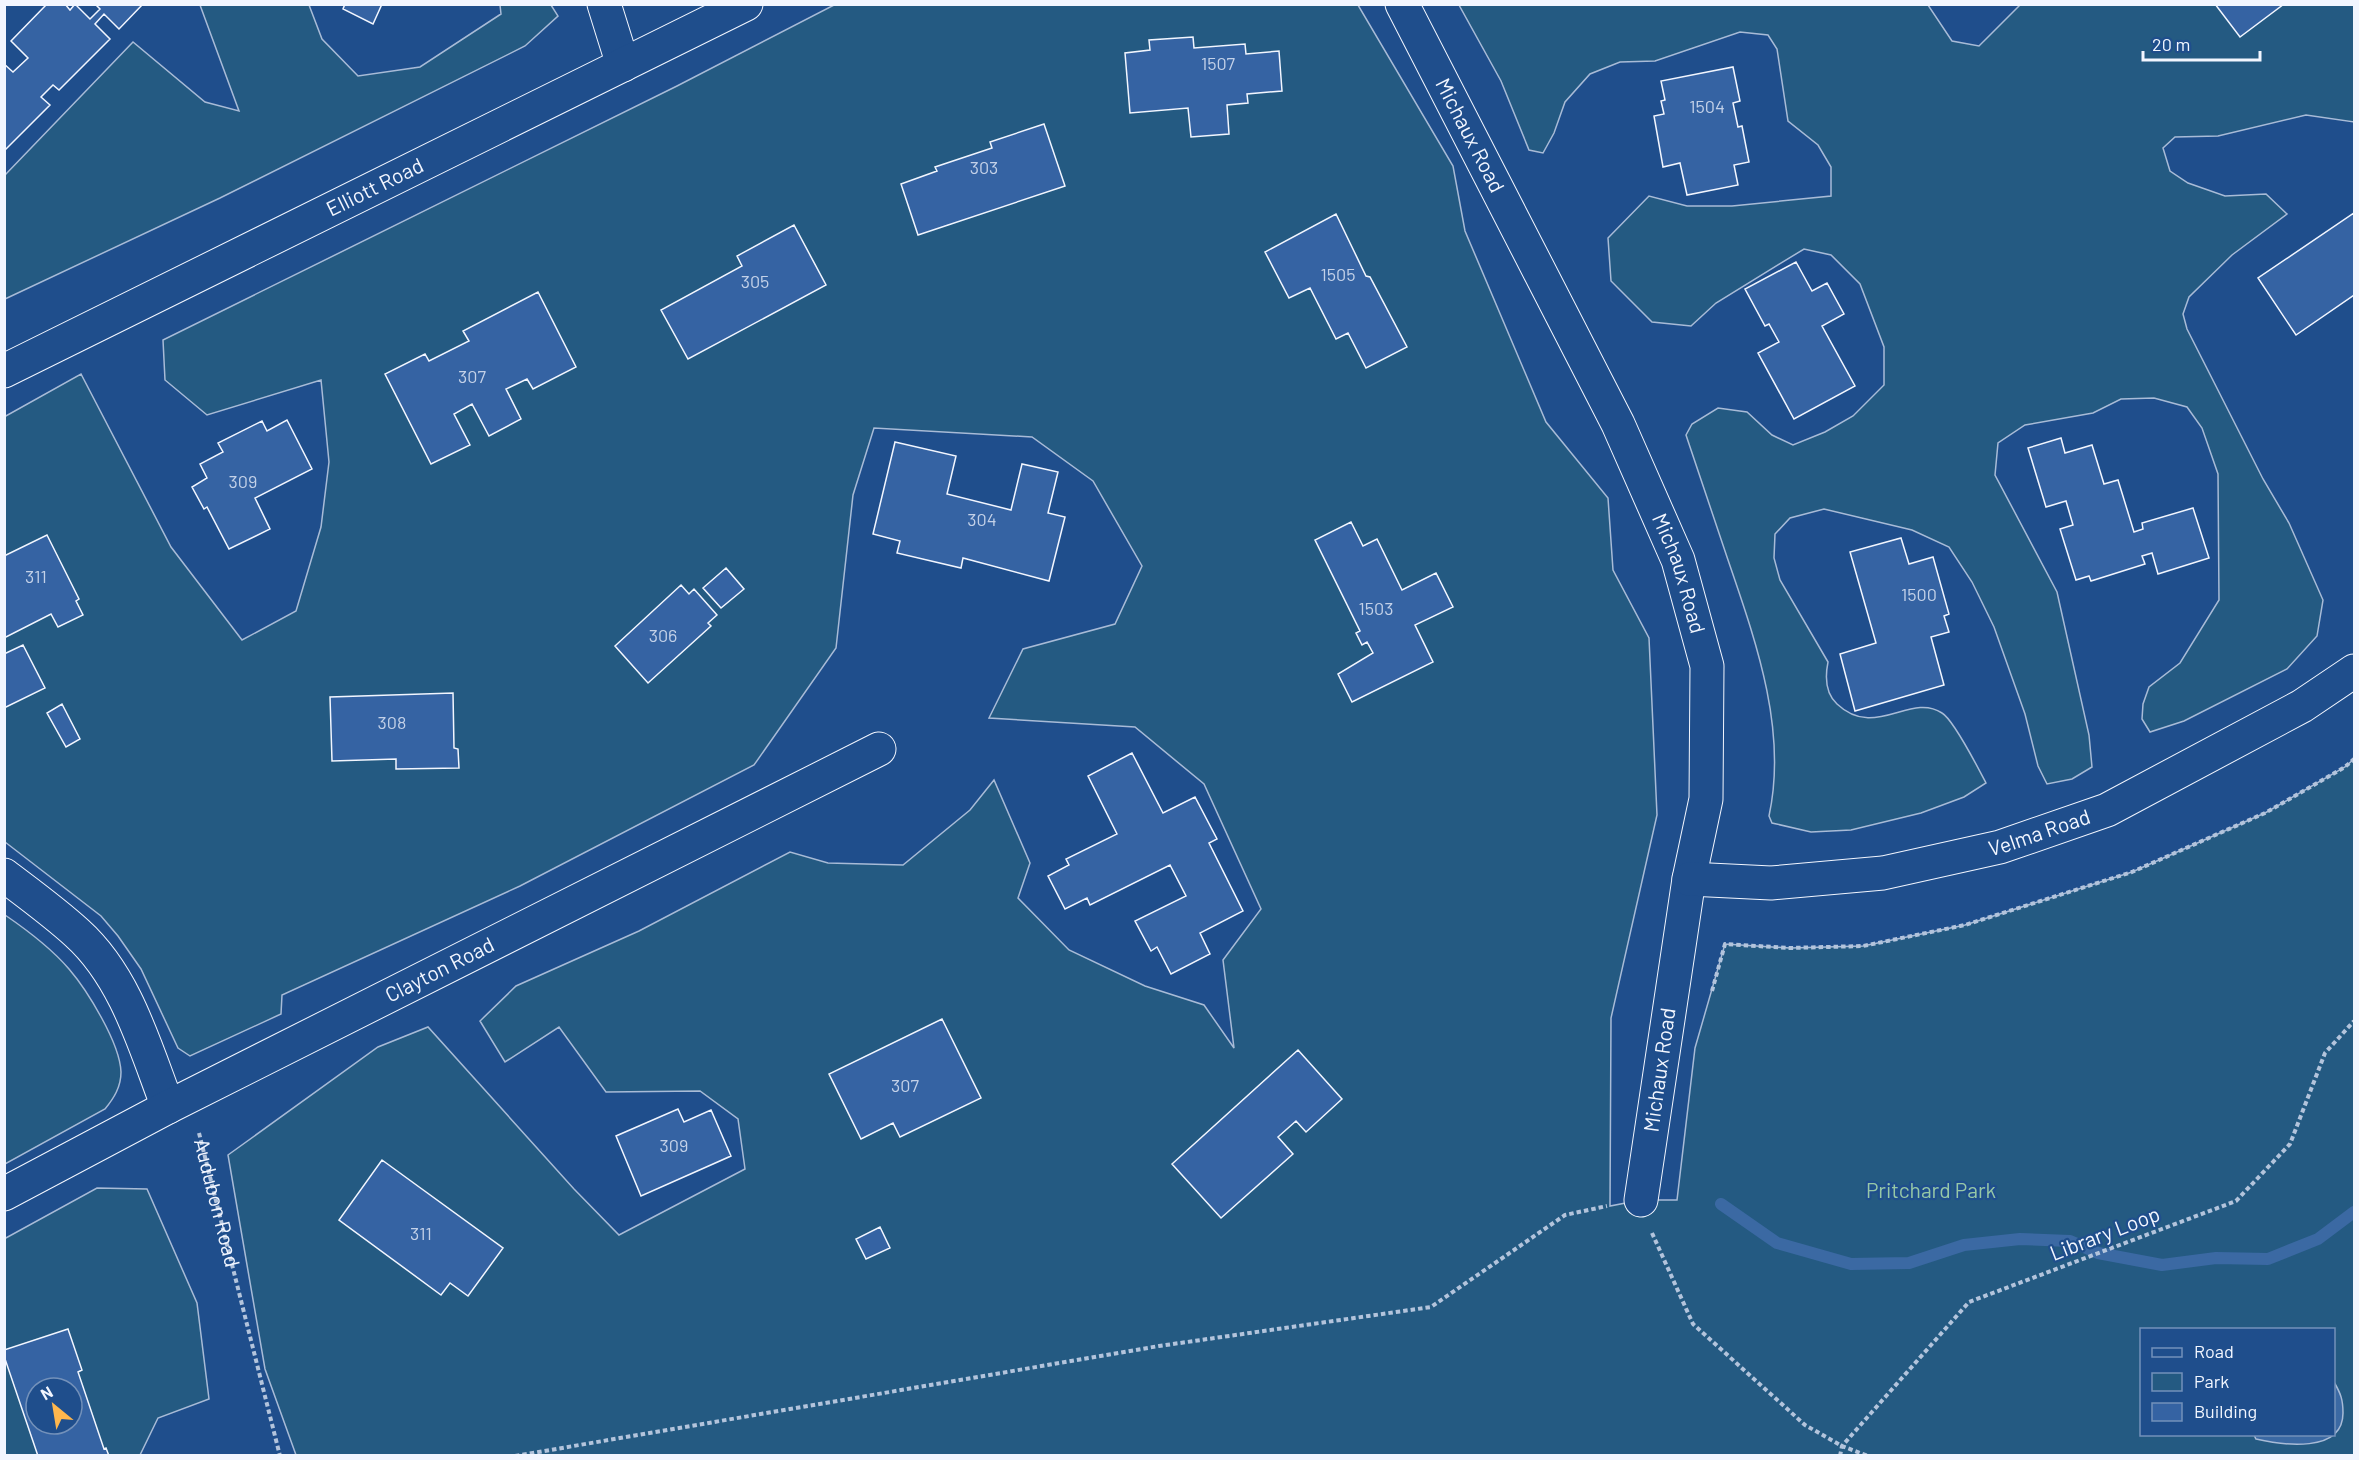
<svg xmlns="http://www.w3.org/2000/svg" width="2359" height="1460" viewBox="0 0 2359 1460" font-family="Barlow,sans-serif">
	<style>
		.green { fill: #245a82; stroke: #a8bbd7; stroke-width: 1.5; fill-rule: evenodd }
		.water { fill: #3b69a3; stroke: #a8bbd7; stroke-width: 1.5 }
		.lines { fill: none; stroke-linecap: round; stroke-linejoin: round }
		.stream { stroke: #3b69a3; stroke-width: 12 }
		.building { fill: #3563a3; stroke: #f2f6ff; stroke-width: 1.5; fill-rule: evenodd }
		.minor-casing { stroke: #f2f6ff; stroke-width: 35 }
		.path { stroke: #b3c4dc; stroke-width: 4; stroke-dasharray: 4.5 3; stroke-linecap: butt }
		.minor { stroke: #1f4e8c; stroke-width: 33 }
		.labels { text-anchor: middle; stroke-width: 4.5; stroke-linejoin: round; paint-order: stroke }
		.number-label { font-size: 18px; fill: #c3d1e8 }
		.street-label { font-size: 21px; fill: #f2f6ff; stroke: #1f4e8c }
		.park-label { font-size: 21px; fill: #97c8a6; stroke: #1f4e8c }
	</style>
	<rect width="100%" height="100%" fill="#1f4e8c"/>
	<path class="green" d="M 200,5 L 309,5 L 322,39 L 358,76 L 420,67 L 501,14 L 500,5 L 551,5 L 558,16 L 525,46 L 220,198 L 5,299 L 5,175 L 133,42 L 205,102 L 239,111 Z
		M 834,5 L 1358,5 L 1453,166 L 1465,231 L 1546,422 L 1608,498 L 1613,570 L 1649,638 L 1657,815 L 1611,1018 L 1610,1206 L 1641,1200 L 1677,1200 L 1695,1048 L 1725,944 L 1790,948 L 1863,946 L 1965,925 L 2132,872 L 2265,813 L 2345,767 L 2354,759 L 2354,1455 L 296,1455 L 265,1369 L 228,1155 L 378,1047 L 428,1027 L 574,1189 L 619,1235 L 745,1169 L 738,1119 L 700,1091 L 606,1092 L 559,1027 L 505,1062 L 480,1021 L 516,986 L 639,931 L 790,852 L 828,863 L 903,865 L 970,810 L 994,780 L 1030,863 L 1018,898 L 1069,950 L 1145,986 L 1204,1005 L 1234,1048 L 1223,960 L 1261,909 L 1204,784 L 1135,727 L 989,718 L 1023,649 L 1115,624 L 1142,566 L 1093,481 L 1032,437 L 874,428 L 853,495 L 836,648 L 754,765 L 520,886 L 282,995 L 281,1014 L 190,1056 L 178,1048 L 141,969 L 118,936 L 101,916 L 5,842 L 4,417 L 81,374 L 171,547 L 242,640 L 296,611 L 321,527 L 329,462 L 321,380 L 207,415 L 165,380 L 163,340 L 677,86 ZM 2142,1330 L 2334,1330 L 2334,1434 L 2142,1434 Z
		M 1459,5 L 1928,5 L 1952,41 L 1979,46 L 2020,5 L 2354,5 L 2354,122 L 2306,115 L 2218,136 L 2175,137 L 2163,148 L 2170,171 L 2188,183 L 2225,196 L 2266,194 L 2287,214 L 2232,255 L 2189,297 L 2183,314 L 2187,329 L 2263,479 L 2289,523 L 2323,600 L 2317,636 L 2287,669 L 2184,721 L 2150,732 L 2142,719 L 2143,704 L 2149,687 L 2180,663 L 2219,600 L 2218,474 L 2202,428 L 2187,407 L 2154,398 L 2121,399 L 2093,413 L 2025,425 L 1998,443 L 1995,475 L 2057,592 L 2089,735 L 2092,767 L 2072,779 L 2047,784 L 2038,766 L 2025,714 L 1994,627 L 1972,582 L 1949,547 L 1912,530 L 1824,509 L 1790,518 L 1775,534 L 1774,558 L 1780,580 L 1828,662 C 1825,677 1825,693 1837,704 C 1875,740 1910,692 1942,713 C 1954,720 1978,768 1986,783 L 1964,797 L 1921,813 L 1851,830 L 1811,832 L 1772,823 L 1769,816 C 1788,729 1755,639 1727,557 C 1713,516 1700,476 1686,435 L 1692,424 L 1718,408 L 1747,412 L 1772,435 L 1793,445 L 1825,432 L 1853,416 L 1884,385 L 1884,347 L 1860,284 L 1831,255 L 1804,249 L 1716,303 L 1691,326 L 1652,322 L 1611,281 L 1608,238 L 1649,196 L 1687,206 L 1732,206 L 1831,196 L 1831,167 L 1818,145 L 1788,121 L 1777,49 L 1768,35 L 1740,32 L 1655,61 L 1620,62 L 1590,74 L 1565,102 L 1554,133 L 1543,153 L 1529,150 L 1501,81 Z
		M 5,915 C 27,930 51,948 69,969 C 87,990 120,1043 121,1072 C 121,1087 114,1098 105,1109 L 5,1164 Z
		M 97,1188 L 147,1189 L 197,1303 L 209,1399 L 158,1418 L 140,1455 L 5,1455 L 4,1239 ZM 36,1388 L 72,1388 L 72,1424 L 36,1424 Z"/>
	<path class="water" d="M 2334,1382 C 2341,1394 2343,1400 2343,1413 C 2343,1454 2282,1445 2256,1439 L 2254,1435 L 2334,1434 Z"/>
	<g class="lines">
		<path class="stream" d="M 1721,1204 L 1777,1243 L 1851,1264 L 1909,1263 L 1964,1245 L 2020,1239 L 2070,1241 L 2098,1253 L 2162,1265 L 2216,1258 L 2268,1259 L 2318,1239 L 2354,1212"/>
	</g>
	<path class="building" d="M 47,4 L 65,4 L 70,10 L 75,4 L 90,19 L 100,9 L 95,4 L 143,4 L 119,29 L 104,14 L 95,24 L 110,39 L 59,90 L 53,85 L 41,97 L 50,105 L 4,151 L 4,64 L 13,72 L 28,58 L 11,41 Z
		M 345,4 L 382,4 L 373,24 L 343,9 Z
		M 2215,4 L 2284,4 L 2240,37 Z
		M 1193,37 L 1194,48 L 1245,44 L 1246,54 L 1279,51 L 1282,91 L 1247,94 L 1248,103 L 1227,105 L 1229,134 L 1191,137 L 1188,108 L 1130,113 L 1125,53 L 1150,50 L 1149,40 Z
		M 1733,67 L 1740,101 L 1733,103 L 1738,127 L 1742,126 L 1749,162 L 1734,165 L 1738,185 L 1687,195 L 1680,163 L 1663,167 L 1654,116 L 1664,114 L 1661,101 L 1665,100 L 1661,81 Z
		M 1044,124 L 1065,186 L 918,235 L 901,184 L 937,171 L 935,167 L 992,148 L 990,142 Z
		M 2354,213 L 2354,295 L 2296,335 L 2258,278 Z
		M 1336,214 L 1366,276 L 1370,277 L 1407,347 L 1366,368 L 1348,333 L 1336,339 L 1310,288 L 1289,298 L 1265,252 Z
		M 794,225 L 826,285 L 688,359 L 661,310 L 742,266 L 737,256 Z
		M 1796,262 L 1812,291 L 1827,283 L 1844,314 L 1822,326 L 1855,386 L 1794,419 L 1758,353 L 1779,342 L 1769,324 L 1765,326 L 1745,289 Z
		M 538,292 L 576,367 L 533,389 L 527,379 L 506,389 L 521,419 L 489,436 L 472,404 L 454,414 L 470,445 L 431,464 L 385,374 L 425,354 L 429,361 L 469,341 L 463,331 Z
		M 287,420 L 312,469 L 255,498 L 270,529 L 229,549 L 207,507 L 204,509 L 192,487 L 207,478 L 200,464 L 223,452 L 218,443 L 262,421 L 267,431 Z
		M 2061,438 L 2065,453 L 2092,445 L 2104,484 L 2118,480 L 2134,532 L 2143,529 L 2142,523 L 2193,508 L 2209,558 L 2158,574 L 2152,553 L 2142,556 L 2145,564 L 2091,581 L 2089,576 L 2076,580 L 2060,529 L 2073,525 L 2066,501 L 2046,507 L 2028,448 Z
		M 895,442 L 956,456 L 947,494 L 1011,510 L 1022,464 L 1058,472 L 1048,513 L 1065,517 L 1049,581 L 963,558 L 961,568 L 897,553 L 900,541 L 873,534 Z
		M 1351,522 L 1363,546 L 1377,539 L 1402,590 L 1436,573 L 1453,607 L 1415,625 L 1433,662 L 1352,702 L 1338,674 L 1373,653 L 1367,642 L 1362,645 L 1356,633 L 1360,631 L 1315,540 Z
		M 47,535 L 79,599 L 76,601 L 83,615 L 58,627 L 51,614 L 4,638 L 4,556 Z
		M 1901,538 L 1909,564 L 1933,557 L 1949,614 L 1944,616 L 1949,632 L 1931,637 L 1944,685 L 1855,711 L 1840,654 L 1876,643 L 1850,552 Z
		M 726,568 L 744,589 L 721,608 L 703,588 Z
		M 681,585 L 689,594 L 694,589 L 717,615 L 708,623 L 711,626 L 648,683 L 615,646 Z
		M 23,645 L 45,688 L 4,708 L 4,654 Z
		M 453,693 L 454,748 L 458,749 L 459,768 L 396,769 L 396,759 L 332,761 L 330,697 Z
		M 62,704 L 80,739 L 66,747 L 47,713 Z
		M 1132,753 L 1163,813 L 1195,797 L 1217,839 L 1209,843 L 1243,911 L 1200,933 L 1210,954 L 1171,974 L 1157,947 L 1151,951 L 1135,921 L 1186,896 L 1170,865 L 1090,905 L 1087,898 L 1065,909 L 1048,876 L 1069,865 L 1066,859 L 1117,834 L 1088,776 Z
		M 942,1019 L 981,1098 L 900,1137 L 893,1123 L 861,1139 L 829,1074 Z
		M 1298,1050 L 1342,1099 L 1306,1132 L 1296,1121 L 1278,1137 L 1293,1154 L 1221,1218 L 1172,1164 Z
		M 678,1109 L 684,1122 L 711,1110 L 731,1156 L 641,1196 L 616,1136 Z
		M 382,1160 L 503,1248 L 468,1296 L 450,1283 L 441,1295 L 339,1220 Z
		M 880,1227 L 890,1248 L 866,1259 L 856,1239 Z
		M 68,1329 L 82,1370 L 78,1372 L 104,1449 L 106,1448 L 109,1456 L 38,1456 L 4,1356 L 4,1350 ZM 36,1388 L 72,1388 L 72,1424 L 36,1424 Z"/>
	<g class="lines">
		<defs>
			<g id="minor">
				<path d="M 604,4 L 623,65"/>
				<path id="s2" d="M 1402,4 L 1618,424 L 1678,560 L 1707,666 L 1706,799 L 1689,879 L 1641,1200"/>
				<path id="s3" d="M 4,371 L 746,4"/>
				<path d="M 4,875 C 29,894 54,912 77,933 C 126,977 145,1047 168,1107"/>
				<path id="s4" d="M 1689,879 L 1771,883 L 1883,873 L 2000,847 L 2107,810 L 2302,706 L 2354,671"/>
				<path id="s5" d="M 4,1194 L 168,1107 L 879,749"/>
			</g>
		</defs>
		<use href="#minor" class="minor-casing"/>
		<g class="path">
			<path d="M 1712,991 L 1725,944 L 1789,948 L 1863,946 L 1965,925 L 2132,872 L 2265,813 L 2345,767 L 2354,759"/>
			<path id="s1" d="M 199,1133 L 280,1456"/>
			<path d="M 1652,1233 L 1693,1324 L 1805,1425 L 1842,1446 L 1868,1456"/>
			<path d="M 515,1456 L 1159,1346 L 1431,1307 L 1565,1215 L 1607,1206"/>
			<path d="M 1840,1456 L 1842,1446 L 1969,1302 L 2236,1201 L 2290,1144 L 2325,1053 L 2354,1021"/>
		</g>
		<use href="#minor" class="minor"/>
	</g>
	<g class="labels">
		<g class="number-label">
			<text x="1218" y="70">1507</text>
			<text x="1707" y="113">1504</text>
			<text x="984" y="174">303</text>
			<text x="1338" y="281">1505</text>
			<text x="755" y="288">305</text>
			<text x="472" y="383">307</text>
			<text x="243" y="488">309</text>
			<text x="982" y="526">304</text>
			<text x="36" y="583">311</text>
			<text x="1919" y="601">1500</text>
			<text x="1376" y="615">1503</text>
			<text x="663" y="642">306</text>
			<text x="392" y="729">308</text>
			<text x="905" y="1092">307</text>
			<text x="674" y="1152">309</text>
			<text x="421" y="1240">311</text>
		</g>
		<g class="street-label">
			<text dy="7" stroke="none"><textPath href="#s2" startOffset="148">Michaux Road</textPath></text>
			<text dy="7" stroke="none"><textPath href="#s3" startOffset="414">Elliott Road</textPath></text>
			<text dy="7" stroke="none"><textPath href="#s2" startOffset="634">Michaux Road</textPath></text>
			<text dy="7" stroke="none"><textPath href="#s4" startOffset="356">Velma Road</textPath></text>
			<text dy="7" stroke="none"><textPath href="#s5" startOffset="490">Clayton Road</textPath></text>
			<text transform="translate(1660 1070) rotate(-82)" y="7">Michaux Road</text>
			<text dy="7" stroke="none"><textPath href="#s1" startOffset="72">Audubon Road</textPath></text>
			<text transform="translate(2105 1234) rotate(-21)" y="7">Library Loop</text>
		</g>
		<g class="park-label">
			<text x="1931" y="1198">Pritchard Park</text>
		</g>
	</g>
	<rect width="2359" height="1460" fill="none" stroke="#f2f6ff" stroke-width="12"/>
	<rect x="2140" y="1328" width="195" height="108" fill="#1f4e8c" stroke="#7391ba" stroke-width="1.5"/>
	<rect x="2152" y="1348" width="30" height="9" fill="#1f4e8c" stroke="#7391ba" stroke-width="1.5"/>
	<text x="2194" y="1358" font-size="18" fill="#f2f6ff">Road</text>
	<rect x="2152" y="1373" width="30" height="18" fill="#245a82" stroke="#7391ba" stroke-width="1.5"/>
	<text x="2194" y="1388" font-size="18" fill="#f2f6ff">Park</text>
	<rect x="2152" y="1403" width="30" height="18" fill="#3563a3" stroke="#7391ba" stroke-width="1.5"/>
	<text x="2194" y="1418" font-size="18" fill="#f2f6ff">Building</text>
	<g transform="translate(54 1406) rotate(330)"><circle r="28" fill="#1f4e8c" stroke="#7391ba" stroke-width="1.5"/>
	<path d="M0-4.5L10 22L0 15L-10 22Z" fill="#ffb74d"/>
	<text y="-9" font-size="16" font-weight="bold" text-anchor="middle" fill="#f2f6ff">N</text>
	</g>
	<path d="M2143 51v9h117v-9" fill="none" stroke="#f2f6ff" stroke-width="3"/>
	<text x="2152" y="51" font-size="18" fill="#f2f6ff" stroke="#1f4e8c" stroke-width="4.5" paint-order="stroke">20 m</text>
</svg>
